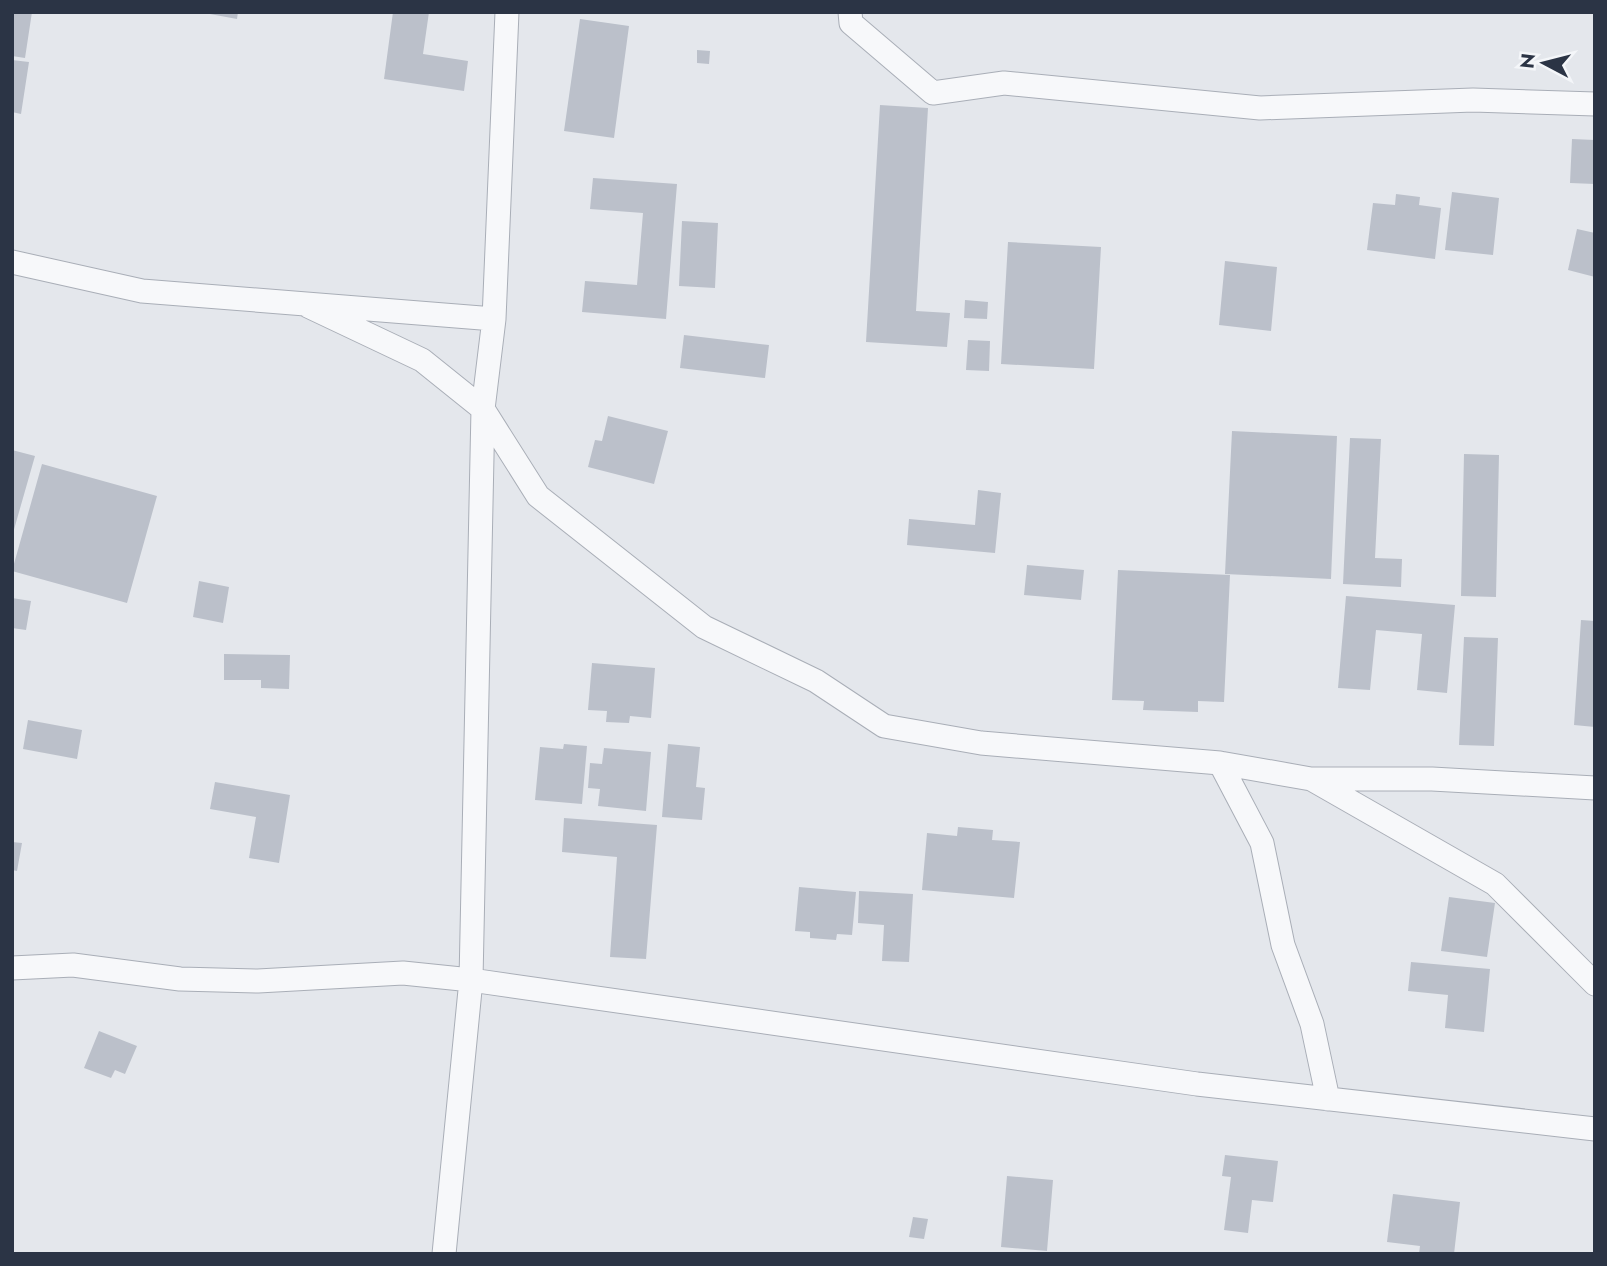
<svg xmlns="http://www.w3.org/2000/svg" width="1607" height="1266" viewBox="0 0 1607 1266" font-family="Jost,sans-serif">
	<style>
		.building { fill: #bbc0ca }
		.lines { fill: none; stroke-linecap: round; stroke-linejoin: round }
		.minor-casing { stroke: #a9aeb7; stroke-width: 25 }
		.minor { stroke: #f7f8fa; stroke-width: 23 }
	</style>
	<rect width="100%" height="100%" fill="#e4e7ec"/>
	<path class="building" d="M 12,12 L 32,12 L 25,58 L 12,56 Z
		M 199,12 L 238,12 L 237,19 Z
		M 393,12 L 429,12 L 423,54 L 468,61 L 464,91 L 384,79 Z
		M 580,19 L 629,26 L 614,138 L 564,131 Z
		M 697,50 L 710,51 L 709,64 L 697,63 Z
		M 12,60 L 29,62 L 21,114 L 12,112 Z
		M 880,105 L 928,108 L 916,311 L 950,313 L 947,347 L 866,342 Z
		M 1572,139 L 1595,140 L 1595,184 L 1570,183 Z
		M 593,178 L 677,184 L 666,319 L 582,312 L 585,281 L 637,285 L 643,213 L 590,209 Z
		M 1452,192 L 1499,198 L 1493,255 L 1445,250 Z
		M 1396,194 L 1420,197 L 1419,205 L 1441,208 L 1435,259 L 1367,250 L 1373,203 L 1395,205 Z
		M 682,221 L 718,223 L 715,288 L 679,286 Z
		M 1577,229 L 1595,233 L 1595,277 L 1568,270 Z
		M 1008,242 L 1101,247 L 1094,369 L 1001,364 Z
		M 1225,261 L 1277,267 L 1271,331 L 1219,325 Z
		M 965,300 L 988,302 L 987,319 L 964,318 Z
		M 684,335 L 769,345 L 765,378 L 680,368 Z
		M 968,340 L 990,341 L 989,371 L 966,370 Z
		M 608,416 L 668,431 L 654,484 L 588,467 L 595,440 L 602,441 Z
		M 1232,431 L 1337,436 L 1331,579 L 1225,574 Z
		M 1350,438 L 1381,439 L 1375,558 L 1402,559 L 1401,587 L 1343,584 Z
		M 12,450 L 35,456 L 13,533 L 12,533 Z
		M 1464,454 L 1499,455 L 1496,597 L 1461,596 Z
		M 42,464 L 157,496 L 127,603 L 12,571 Z
		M 978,490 L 1001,493 L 995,553 L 907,545 L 909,519 L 975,525 Z
		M 1027,565 L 1084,570 L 1081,600 L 1024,595 Z
		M 1118,570 L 1230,575 L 1224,702 L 1198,701 L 1198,712 L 1143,710 L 1144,701 L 1112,700 Z
		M 199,581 L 229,587 L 223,623 L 193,617 Z
		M 1346,596 L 1455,605 L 1447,693 L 1417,690 L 1422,634 L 1376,630 L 1370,690 L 1338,688 Z
		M 12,598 L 31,601 L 26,630 L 12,628 Z
		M 1581,620 L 1595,621 L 1595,727 L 1574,725 Z
		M 1464,637 L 1498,638 L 1494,746 L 1459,745 Z
		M 224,654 L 290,655 L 289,689 L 261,688 L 261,680 L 224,680 Z
		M 592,663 L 655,668 L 651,718 L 630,716 L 629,723 L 606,722 L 607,711 L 588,710 Z
		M 28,720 L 82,730 L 77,759 L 23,749 Z
		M 564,744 L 587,746 L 582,804 L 535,800 L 540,747 L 563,749 Z
		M 668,744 L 700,747 L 696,787 L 705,788 L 702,820 L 662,817 Z
		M 604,748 L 651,752 L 646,811 L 598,806 L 600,789 L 588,788 L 590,763 L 602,764 Z
		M 215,782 L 290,795 L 279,863 L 249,858 L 256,817 L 210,809 Z
		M 564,818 L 657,825 L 646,959 L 610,957 L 617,857 L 562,852 Z
		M 958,827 L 993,830 L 992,840 L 1020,842 L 1014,898 L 922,890 L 927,833 L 957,836 Z
		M 12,842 L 22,843 L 17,871 L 12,870 Z
		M 799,887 L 856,892 L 852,935 L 837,934 L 836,940 L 810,938 L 810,932 L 795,931 Z
		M 859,891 L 913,894 L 909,962 L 882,961 L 884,925 L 858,923 Z
		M 1449,897 L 1495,903 L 1487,957 L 1441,951 Z
		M 1411,962 L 1490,969 L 1484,1032 L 1445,1028 L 1448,995 L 1408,991 Z
		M 99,1031 L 137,1046 L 125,1074 L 115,1070 L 111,1078 L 84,1068 Z
		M 1225,1155 L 1278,1161 L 1273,1202 L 1252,1200 L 1248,1233 L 1224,1230 L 1231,1177 L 1222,1176 Z
		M 1007,1176 L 1053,1180 L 1047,1251 L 1001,1247 Z
		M 1393,1194 L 1460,1202 L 1454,1254 L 1419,1254 L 1420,1246 L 1387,1242 Z
		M 913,1217 L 928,1219 L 924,1239 L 909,1237 Z"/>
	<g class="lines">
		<defs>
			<path id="minor" d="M 850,12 L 851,23 L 933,93 L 1004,83 L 1260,108 L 1473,100 L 1595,104
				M 12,262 L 142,291 L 494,319
				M 308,306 L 422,360 L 483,409 L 538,496 L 704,627 L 816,681 L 884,726 L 981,743 L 1220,763 L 1311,779 L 1432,779 L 1595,788
				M 1220,763 L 1262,843 L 1283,945 L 1312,1024 L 1328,1099
				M 1313,780 L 1495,884 L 1595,984
				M 12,968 L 73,965 L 180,979 L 258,981 L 403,973 L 471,980 L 1197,1084 L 1595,1129
				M 444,1254 L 471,980 L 483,409 L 494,319 L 507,12"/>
		</defs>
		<use href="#minor" class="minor-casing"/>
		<use href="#minor" class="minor"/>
	</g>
	<rect width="1607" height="1266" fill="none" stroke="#2b3445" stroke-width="28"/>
	<g transform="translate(1544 63) rotate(277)" stroke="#f4f6f9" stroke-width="5" paint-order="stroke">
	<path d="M0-5L12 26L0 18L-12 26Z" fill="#2b3445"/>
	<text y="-10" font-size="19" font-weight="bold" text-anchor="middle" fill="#2b3445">N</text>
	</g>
</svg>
